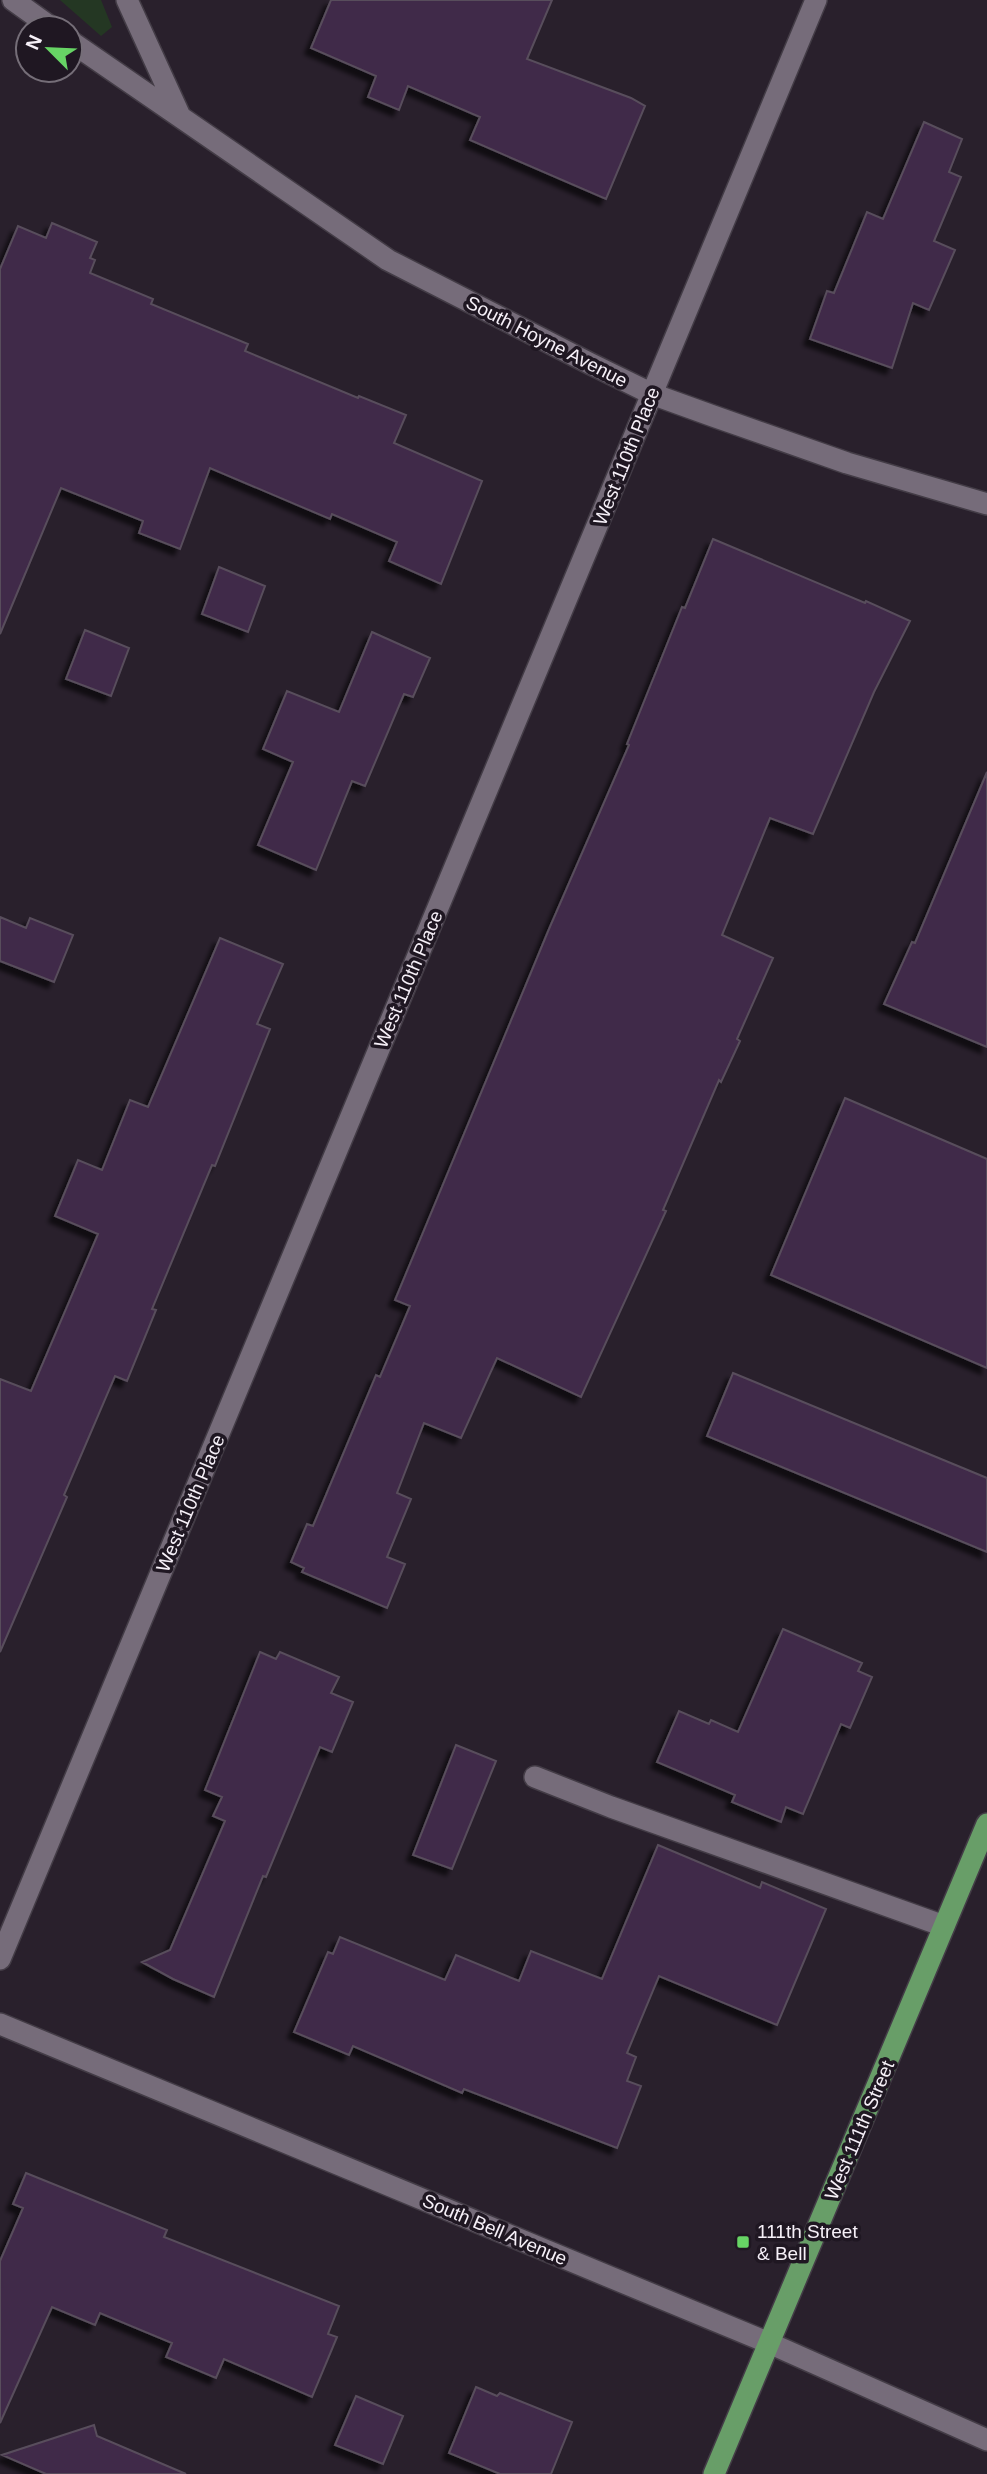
<svg xmlns="http://www.w3.org/2000/svg" width="987" height="2474" viewBox="0 0 987 2474" font-family="Arial,sans-serif">
	<style>
		.green { fill: #243723 }
		.building { fill: #412949; stroke: #584e5c; stroke-width: 2; filter: url(#shadow) }
		.lines { fill: none; stroke-linecap: round; stroke-linejoin: round }
		.minor-casing { stroke: #433c46; stroke-width: 24 }
		.major-casing { stroke: #433c46; stroke-width: 24 }
		.minor { stroke: #766c7a; stroke-width: 21 }
		.major { stroke: #689e68; stroke-width: 21 }
		.poi-dot { fill: #67d465; stroke: #1f1722; stroke-width: 2.5 }
		.labels { text-anchor: middle; stroke-width: 7; stroke-linejoin: round; paint-order: stroke }
		.street-label { font-size: 19px; fill: #f6f0f8; stroke: #1f1722 }
		.poi-label { font-size: 19px; fill: #f6f0f8; stroke: #1f1722; text-anchor: start }
	</style>
	<defs>
		<filter id="shadow"><feDropShadow dx="-6" dy="6" stdDeviation="2" flood-color="#0009"/></filter>
	</defs>
	<rect width="100%" height="100%" fill="#29202c"/>
	<path class="green" d="M 60,0 L 101,0 L 112,27 L 101,36 Z"/>
	<path class="building" d="M 331,0 L 552,0 L 527,59 L 631,98 L 645,106 L 606,199 L 470,140 L 480,117 L 408,86 L 399,110 L 368,97 L 376,76 L 311,48 Z
		M 924,122 L 962,139 L 949,172 L 961,177 L 934,241 L 955,250 L 929,310 L 913,303 L 892,368 L 810,339 L 827,291 L 834,293 L 867,212 L 883,219 Z
		M 52,223 L 97,242 L 90,258 L 95,260 L 90,273 L 153,299 L 151,304 L 248,344 L 245,351 L 358,398 L 359,396 L 406,415 L 394,443 L 482,481 L 441,584 L 389,561 L 397,542 L 332,514 L 330,519 L 210,468 L 180,549 L 139,533 L 143,521 L 61,488 L 0,634 L 0,269 L 18,226 L 46,238 Z
		M 713,539 L 865,603 L 866,601 L 910,621 L 874,692 L 813,834 L 770,818 L 722,935 L 773,958 L 737,1039 L 740,1041 L 721,1082 L 719,1080 L 663,1210 L 666,1211 L 581,1397 L 497,1358 L 461,1438 L 424,1423 L 397,1493 L 411,1499 L 387,1557 L 405,1564 L 387,1608 L 302,1572 L 304,1568 L 291,1562 L 307,1524 L 313,1526 L 376,1375 L 380,1377 L 410,1306 L 395,1300 L 549,929 L 629,745 L 627,744 L 682,607 L 685,608 Z
		M 219,567 L 265,586 L 248,632 L 202,614 Z
		M 85,630 L 129,648 L 111,696 L 66,679 Z
		M 372,632 L 430,658 L 413,697 L 404,694 L 365,786 L 352,781 L 316,870 L 258,845 L 293,762 L 263,749 L 287,691 L 339,712 Z
		M 987,772 L 987,1047 L 884,1004 L 912,942 L 915,943 Z
		M 0,917 L 26,928 L 30,918 L 73,935 L 54,982 L 0,961 Z
		M 220,938 L 283,964 L 257,1024 L 270,1029 L 215,1166 L 212,1165 L 152,1309 L 156,1310 L 127,1381 L 115,1376 L 64,1495 L 67,1497 L 0,1652 L 0,1379 L 31,1391 L 98,1234 L 55,1216 L 78,1160 L 102,1170 L 130,1100 L 148,1107 Z
		M 845,1098 L 987,1159 L 987,1368 L 771,1275 Z
		M 733,1373 L 987,1478 L 987,1552 L 707,1436 Z
		M 783,1629 L 862,1663 L 858,1671 L 872,1677 L 850,1728 L 841,1724 L 803,1814 L 786,1807 L 781,1822 L 732,1802 L 735,1795 L 657,1762 L 679,1711 L 709,1724 L 711,1720 L 738,1732 Z
		M 260,1652 L 276,1659 L 280,1652 L 339,1677 L 331,1693 L 353,1702 L 332,1752 L 320,1747 L 266,1877 L 263,1876 L 214,1997 L 173,1979 L 142,1962 L 170,1950 L 225,1821 L 213,1816 L 222,1797 L 205,1790 Z
		M 456,1745 L 496,1761 L 452,1869 L 413,1855 Z
		M 658,1845 L 760,1888 L 762,1882 L 826,1909 L 777,2025 L 659,1976 L 627,2053 L 636,2057 L 627,2081 L 641,2086 L 617,2148 L 464,2089 L 462,2093 L 353,2046 L 349,2055 L 294,2032 L 328,1952 L 333,1954 L 340,1937 L 445,1980 L 456,1955 L 519,1981 L 531,1951 L 602,1979 Z
		M 26,2173 L 167,2230 L 164,2237 L 339,2306 L 328,2334 L 337,2337 L 312,2397 L 224,2359 L 216,2378 L 166,2357 L 172,2343 L 100,2313 L 95,2325 L 52,2307 L 0,2423 L 0,2261 L 23,2208 L 13,2204 Z
		M 476,2387 L 497,2396 L 500,2393 L 572,2422 L 551,2474 L 500,2474 L 449,2453 Z
		M 356,2396 L 403,2416 L 383,2464 L 335,2445 Z
		M 94,2425 L 97,2436 L 186,2474 L 46,2474 L 2,2455 Z"/>
	<g class="lines">
		<defs>
			<path id="minor" d="M 13,0 L 52,28
				M 127,0 L 180,116
				M 70,41 L 388,260 L 589,363 L 652,394 L 713,416 L 847,463 L 987,504
				M 535,1777 L 611,1807 L 944,1926
				M 0,1959 L 816,0
				M 0,2024 L 769,2343 L 987,2440"/>
			<path id="major" d="M 714,2474 L 987,1824"/>
		</defs>
		<use href="#minor" class="minor-casing"/>
		<use href="#major" class="major-casing"/>
		<use href="#minor" class="minor"/>
		<use href="#major" class="major"/>
	</g>
	<rect class="poi-dot" x="736" y="2235" width="14" height="14" rx="3.5"/>
	<g class="labels">
		<g class="street-label">
			<text transform="translate(547 341) rotate(27)" y="7">South Hoyne Avenue</text>
			<text transform="translate(626 456) rotate(-68)" y="7">West 110th Place</text>
			<text transform="translate(408 979) rotate(-67)" y="7">West 110th Place</text>
			<text transform="translate(190 1503) rotate(-67)" y="7">West 110th Place</text>
			<text transform="translate(859 2130) rotate(-67)" y="7">West 111th Street</text>
			<text transform="translate(495 2229) rotate(23)" y="7">South Bell Avenue</text>
		</g>
		<g class="poi-label">
			<text x="757" y="2238">111th Street<tspan x="757" dy="22">&amp; Bell</tspan></text>
		</g>
	</g>
	<g transform="translate(49 49) rotate(294)"><circle r="33" fill="#1f1722" stroke="#756e78" stroke-width="2"/>
	<path d="M0-5L12 26L0 18L-12 26Z" fill="#67d465"/>
	<text y="-10" font-size="19" font-weight="bold" text-anchor="middle" fill="#f6f0f8">N</text>
	</g>
</svg>
